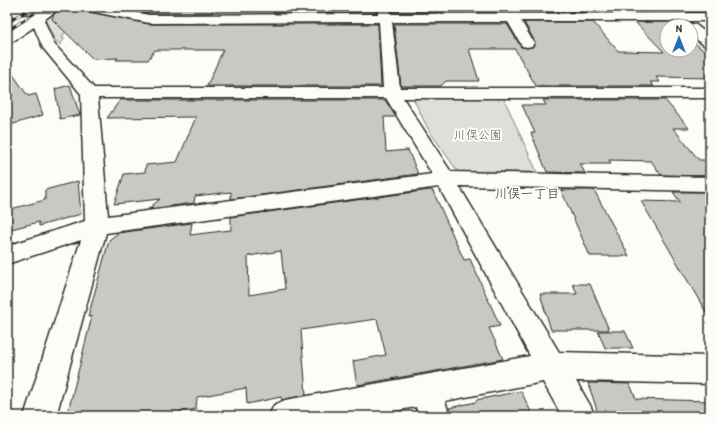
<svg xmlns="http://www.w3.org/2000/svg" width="717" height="423" viewBox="0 0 717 423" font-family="'Patrick Hand','Klee One',sans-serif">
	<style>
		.green { fill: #dfdeda; stroke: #858482 }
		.building { fill: #c9c8c4; stroke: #2b2b2b; fill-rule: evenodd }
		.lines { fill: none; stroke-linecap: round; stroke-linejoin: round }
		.minor-casing { stroke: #2b2b2b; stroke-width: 3 }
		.minor { fill: #fdfcf7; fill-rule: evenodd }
		.rail-casing { stroke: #2b2b2b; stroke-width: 3 }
		.rail { stroke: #fdfcf7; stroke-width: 2; stroke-dasharray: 5.5; stroke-linecap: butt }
		.labels { text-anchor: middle; stroke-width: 4; stroke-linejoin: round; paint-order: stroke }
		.park-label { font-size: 12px; fill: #585857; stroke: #fdfcf7 }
		.neighbourhood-label { font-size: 13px; fill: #2b2b2b; stroke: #fdfcf7 }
	</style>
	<rect width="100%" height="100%" fill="#fdfcf7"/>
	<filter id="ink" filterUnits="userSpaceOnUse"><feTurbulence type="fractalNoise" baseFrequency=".025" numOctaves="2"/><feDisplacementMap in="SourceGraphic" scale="8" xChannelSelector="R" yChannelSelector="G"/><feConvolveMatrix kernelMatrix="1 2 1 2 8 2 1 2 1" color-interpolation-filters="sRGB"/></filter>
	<g filter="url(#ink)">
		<path class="green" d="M 83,9 L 61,38 L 65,38 L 60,45 L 55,40 L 43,16 L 50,12 Z
			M 500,97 L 504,99 L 537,172 L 458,172 L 428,129 L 414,100 L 417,98 Z"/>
		<path class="building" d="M 62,7 L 80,7 L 85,11 L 149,24 L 378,24 L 381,86 L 207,86 L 223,50 L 155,50 L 148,60 L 116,60 L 118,58 L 93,59 L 52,19 L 54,14 Z
			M 135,7 L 215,7 L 212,13 L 149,14 L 132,10 Z
			M 275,7 L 376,7 L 376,13 L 273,13 Z
			M 392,7 L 439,7 L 441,12 L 392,12 Z
			M 496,7 L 579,7 L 583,12 L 499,12 Z
			M 619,7 L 653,7 L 658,12 L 624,12 Z
			M 524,22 L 593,22 L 618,51 L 664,52 L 635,22 L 670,22 L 674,26 L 667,26 L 667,50 L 691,50 L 691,40 L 703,50 L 710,50 L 710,78 L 656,77 L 660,82 L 650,82 L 654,86 L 536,86 L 515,49 L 469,49 L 479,81 L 446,81 L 441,86 L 401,86 L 394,24 L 507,24 L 521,47 L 527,48 L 532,47 L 535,42 Z
			M 7,66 L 28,96 L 36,94 L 43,115 L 7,126 Z
			M 70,85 L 80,115 L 60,119 L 55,89 Z
			M 120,100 L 385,100 L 396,117 L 384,117 L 386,152 L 408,150 L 418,174 L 231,199 L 231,192 L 195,196 L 194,203 L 148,209 L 160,199 L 114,204 L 124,174 L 145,172 L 146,165 L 177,162 L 196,117 L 107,118 Z
			M 543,100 L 665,100 L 689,128 L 673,128 L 699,160 L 710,160 L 710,176 L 661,175 L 651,161 L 609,160 L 611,164 L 580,164 L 585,173 L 547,172 L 531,133 L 535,133 L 522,105 L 546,105 Z
			M 78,181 L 81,214 L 39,226 L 39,222 L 7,230 L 7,210 L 45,200 L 45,190 Z
			M 430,190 L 433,191 L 464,260 L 470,259 L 500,326 L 489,328 L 503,359 L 357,385 L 353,361 L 386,355 L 377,319 L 301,330 L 306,395 L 282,400 L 281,397 L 247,404 L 246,388 L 197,397 L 196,409 L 159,416 L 111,416 L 112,412 L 89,416 L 67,416 L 92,316 L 88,317 L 109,240 L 118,233 L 192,223 L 190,235 L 231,230 L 231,217 ZM 281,251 L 285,289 L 249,295 L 248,256 Z
			M 561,190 L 594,190 L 629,256 L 590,256 Z
			M 673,192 L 710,192 L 710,319 L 641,201 L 680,202 Z
			M 573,284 L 590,284 L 609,330 L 551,330 L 540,294 L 577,294 Z
			M 598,331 L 625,331 L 633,348 L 605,348 Z
			M 588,383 L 630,384 L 636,399 L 710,401 L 710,416 L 599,416 Z
			M 521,391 L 533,416 L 451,416 L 449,408 L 476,402 L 476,400 Z"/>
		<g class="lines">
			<defs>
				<path id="minor" d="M 19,7 L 38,7 L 40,11 L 47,7 L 61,7 L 44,20 L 54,44 L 94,88 L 383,88 L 379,22 L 149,23 L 89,11 L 85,10 L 83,7 L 108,7 L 149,15 L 378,14 L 378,7 L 390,7 L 391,14 L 710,13 L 710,21 L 521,21 L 534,43 L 532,46 L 527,47 L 522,46 L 508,22 L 392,22 L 400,88 L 710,88 L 710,98 L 403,98 L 451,172 L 710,177 L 710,191 L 459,186 L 559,352 L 710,356 L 710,384 L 576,381 L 590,405 L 595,416 L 562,416 L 543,382 L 445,401 L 450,416 L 418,416 L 416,407 L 367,416 L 269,416 L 274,405 L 285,400 L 530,356 L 439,187 L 106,233 L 56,416 L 24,416 L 81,240 L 7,264 L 7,246 L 85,221 L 81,94 L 43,48 L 34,27 L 12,42 L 7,43 L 7,33 L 30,18 L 28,13 L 7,17 L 7,9 ZM 98,98 L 386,98 L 432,174 L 108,216 Z
					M 691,24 L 696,25 L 710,36 L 710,47 L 705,46 L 691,35 L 691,26 L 686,26 Z"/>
			</defs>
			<use href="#minor" class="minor-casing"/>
			<use href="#minor" class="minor"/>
			<defs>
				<path id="rail" d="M 7,23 L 32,7
					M 7,31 L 44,7"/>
			</defs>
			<use href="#rail" class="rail-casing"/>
			<use href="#rail" class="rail"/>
		</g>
	</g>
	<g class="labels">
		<g class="park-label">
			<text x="478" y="139">川俣公園</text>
		</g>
		<g class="neighbourhood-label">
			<text x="527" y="198">川俣一丁目</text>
		</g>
	</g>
	<rect width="717" height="423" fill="none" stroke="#fdfcf7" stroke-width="24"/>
	<rect x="12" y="12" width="693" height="399" fill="none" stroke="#2b2b2b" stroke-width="1.5" filter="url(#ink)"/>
	<g transform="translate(679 38)"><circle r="19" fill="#fdfcf7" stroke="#a9a8a5"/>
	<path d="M0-3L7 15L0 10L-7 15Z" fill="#1f6fb2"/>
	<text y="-6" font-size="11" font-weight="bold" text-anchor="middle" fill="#2b2b2b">N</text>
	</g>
</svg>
